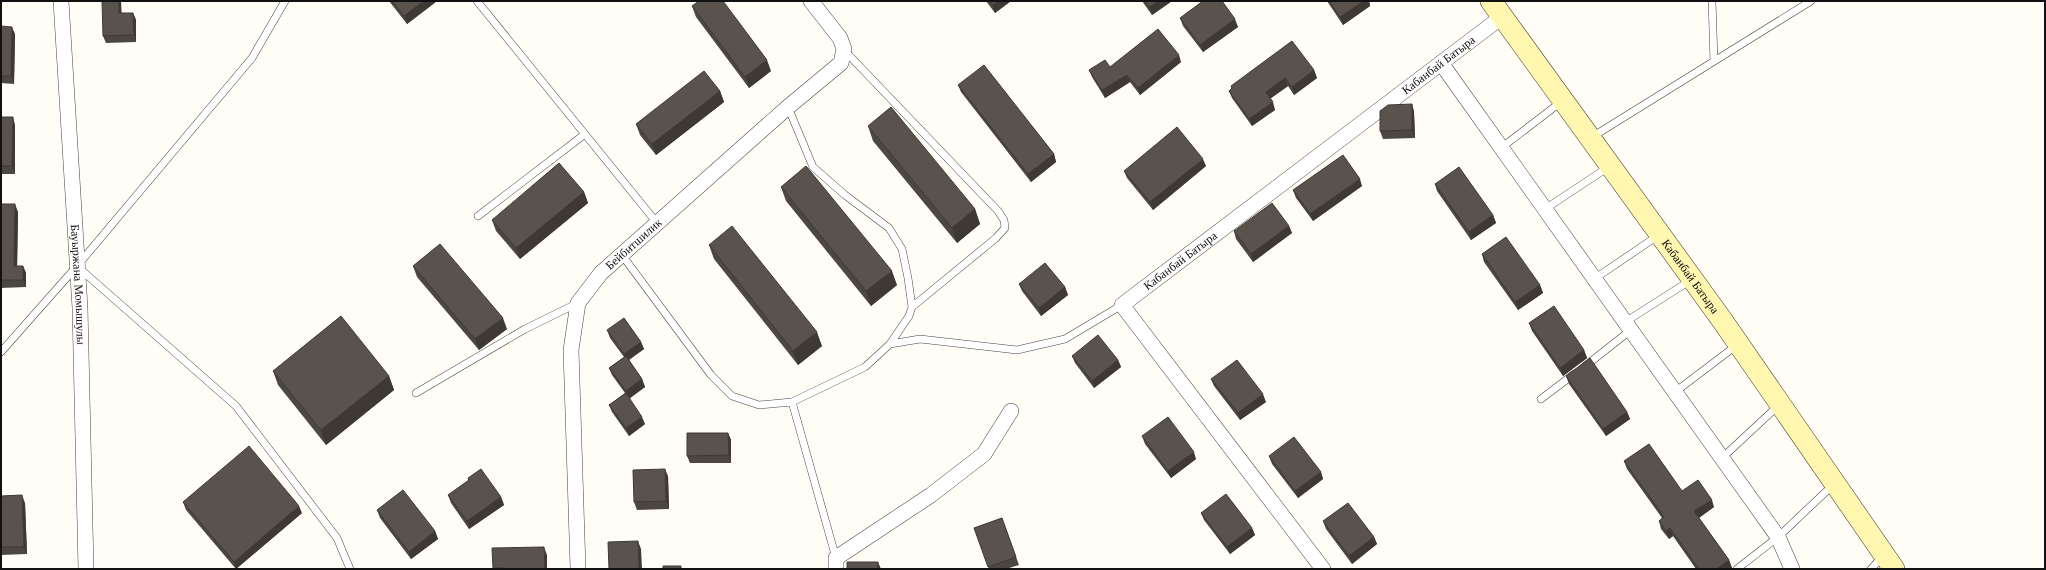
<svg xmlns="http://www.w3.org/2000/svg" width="2046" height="570" viewBox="0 0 2046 570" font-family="Georgia,serif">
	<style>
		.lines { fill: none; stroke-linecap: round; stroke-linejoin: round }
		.service-casing { stroke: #444; stroke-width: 8 }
		.minor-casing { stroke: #444; stroke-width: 16 }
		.secondary-casing { stroke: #333; stroke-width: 22 }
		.service { stroke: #fff; stroke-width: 7 }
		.minor { stroke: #fff; stroke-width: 15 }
		.secondary { stroke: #fff6b0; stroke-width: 21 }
		.wall { fill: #4d4742 }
		.shaded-wall { fill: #3f3936 }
		.building { fill: #5a524d; stroke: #3f3936 }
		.labels { text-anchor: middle; stroke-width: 4; stroke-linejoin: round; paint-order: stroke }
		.street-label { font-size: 12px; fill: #111; stroke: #fff }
	</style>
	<rect width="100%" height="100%" fill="#fffdf5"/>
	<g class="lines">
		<defs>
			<path id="service" d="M 477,1 L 657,223
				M 1712,1 L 1714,61
				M 844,50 L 998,211 L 1004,220 L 1005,228 L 996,238 L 912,307
				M 1592,137 L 1811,1
				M 1501,148 L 1561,102
				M 1545,209 L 1610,166
				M 478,216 L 585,134
				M 622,255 L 711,375 L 732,396 L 759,405 L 792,402 L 865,367 L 890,344 L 909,316 L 912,307 L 908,278 L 902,249 L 889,228 L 845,195 L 813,167 L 788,107
				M 79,268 L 236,406 L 337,538 L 350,569
				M 1594,279 L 1659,235
				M 1625,322 L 1691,280
				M 890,344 L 920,339 L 1017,350 L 1065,339 L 1122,305
				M 1,352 L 77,266 L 252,58 L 285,1
				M 1584,367 L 1631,330
				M 1675,392 L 1737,345
				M 416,393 L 525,329 L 578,303
				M 1541,399 L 1574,374
				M 792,402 L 836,558
				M 1722,458 L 1779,405
				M 1737,569 L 1778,537 L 1833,485
				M 1871,569 L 1883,556"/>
			<g id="minor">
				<path id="s1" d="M 61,1 L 80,308 L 86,569"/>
				<path d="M 1441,63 L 1778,537 L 1792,569"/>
				<path id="s2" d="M 578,569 L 571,350 L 578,303 L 601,273 L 788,107 L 841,63 L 844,49 L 840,38 L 811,1"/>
				<path d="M 836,569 L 836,558 L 931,495 L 984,454 L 1011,411"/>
				<path id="s3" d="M 1323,569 L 1122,305 L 1503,16"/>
			</g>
			<g id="secondary">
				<path id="s4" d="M 1491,1 L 1722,320 L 1894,569"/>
			</g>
		</defs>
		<use href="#service" class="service-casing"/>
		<use href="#minor" class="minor-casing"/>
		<use href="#secondary" class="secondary-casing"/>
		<use href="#service" class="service"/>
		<use href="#minor" class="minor"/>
		<use href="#secondary" class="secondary"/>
	</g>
	<path class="wall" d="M 389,1 L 437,1 L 407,24 Z
		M 986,1 L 1011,1 L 995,13 Z
		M 1142,1 L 1172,1 L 1152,15 Z
		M 1202,1 L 1222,1 L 1238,27 L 1203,52 L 1183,26 L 1180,18 L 1202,2 Z
		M 1327,1 L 1369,1 L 1370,6 L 1343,25 Z
		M 692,6 L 771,71 L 749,88 L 696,17 Z
		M 133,13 L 136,20 L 136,42 L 106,43 L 103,36 Z
		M 1,26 L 15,34 L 14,84 L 1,83 Z
		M 1181,62 L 1140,95 L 1130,82 L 1105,98 L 1092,77 L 1089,70 L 1110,67 Z
		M 1314,70 L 1317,78 L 1294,95 L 1288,86 L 1270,99 L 1275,110 L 1252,126 L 1232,98 L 1229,91 L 1232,89 L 1231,86 Z
		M 958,85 L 1054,154 L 1056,162 L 1031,182 L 961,92 Z
		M 720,91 L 724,102 L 656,155 L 640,135 L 636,124 Z
		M 1412,104 L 1414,112 L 1415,138 L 1383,139 L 1380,131 Z
		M 1,117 L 15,125 L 15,174 L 1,174 Z
		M 868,126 L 975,209 L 980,224 L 957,243 L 873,141 Z
		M 1206,166 L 1153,210 L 1127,178 L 1124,171 Z
		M 1435,184 L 1493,215 L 1496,223 L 1471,240 L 1437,191 Z
		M 1362,186 L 1313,221 L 1296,198 L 1293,190 Z
		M 781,187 L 897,285 L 871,306 L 786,201 Z
		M 584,192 L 588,203 L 520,259 L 496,231 L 492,220 Z
		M 1,204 L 18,212 L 17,266 L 23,266 L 26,273 L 26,287 L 1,288 Z
		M 1289,226 L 1292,233 L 1253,262 L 1236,239 L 1234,231 Z
		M 709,245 L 822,346 L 798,365 L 714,259 Z
		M 1482,254 L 1540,285 L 1543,293 L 1518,310 L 1484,262 Z
		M 413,266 L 507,329 L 479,350 L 417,277 Z
		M 1019,284 L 1065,287 L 1068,295 L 1041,316 L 1022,291 Z
		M 1529,323 L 1584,350 L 1587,358 L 1563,376 L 1532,331 Z
		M 607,330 L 641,342 L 644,349 L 629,360 L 642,379 L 645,387 L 629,398 L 645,424 L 629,436 L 612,412 L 609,405 L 625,393 L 612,375 L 609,368 L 624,357 L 610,338 Z
		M 1072,356 L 1118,360 L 1121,367 L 1094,388 L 1075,363 Z
		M 273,371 L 389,376 L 394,390 L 326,445 L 278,385 Z
		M 1566,376 L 1627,412 L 1630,419 L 1606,436 L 1569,384 Z
		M 1211,379 L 1266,402 L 1240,420 L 1214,386 Z
		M 728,433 L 731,440 L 731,463 L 690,463 L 687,456 Z
		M 1142,436 L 1196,459 L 1171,478 L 1145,444 Z
		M 1269,456 L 1321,472 L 1323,479 L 1298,498 L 1272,464 Z
		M 1624,461 L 1714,507 L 1699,518 L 1729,560 L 1732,568 L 1730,569 L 1696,569 L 1673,536 L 1669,539 L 1661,529 L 1659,521 L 1662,518 L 1627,469 Z
		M 668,476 L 669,509 L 637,510 L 634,502 Z
		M 468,478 L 501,497 L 504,505 L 469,529 L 451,503 L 448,495 L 468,481 Z
		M 1,496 L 25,503 L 27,554 L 1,555 Z
		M 183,502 L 302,513 L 236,569 L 186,510 Z
		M 377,510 L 435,531 L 438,539 L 411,559 L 380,518 Z
		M 1201,513 L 1252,528 L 1255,535 L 1230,554 L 1204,520 Z
		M 1002,518 L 1019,565 L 1006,569 L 989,569 L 974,528 Z
		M 1323,521 L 1374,537 L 1377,544 L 1352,564 L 1326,529 Z
		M 547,555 L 547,569 L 493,569 L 493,568 Z"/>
	<path class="shaded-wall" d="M 119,1 L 121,1 L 122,21 L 119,13 Z
		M 424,1 L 437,1 L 407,24 L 404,16 Z
		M 998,1 L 1011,1 L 995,13 L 993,5 Z
		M 1159,1 L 1172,1 L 1152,15 L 1149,7 Z
		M 1364,1 L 1369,1 L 1370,6 L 1343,25 L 1340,17 Z
		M 133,13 L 136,20 L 136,42 L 134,35 Z
		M 1235,19 L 1238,27 L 1203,52 L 1200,45 Z
		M 12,27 L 15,34 L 14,84 L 11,76 Z
		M 1179,55 L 1181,62 L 1140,95 L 1138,88 Z
		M 767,60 L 771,71 L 749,88 L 745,77 Z
		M 1314,70 L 1317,78 L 1294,95 L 1292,87 Z
		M 1127,75 L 1130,82 L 1105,98 L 1102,90 Z
		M 1285,78 L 1288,86 L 1268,100 L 1266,92 Z
		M 720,91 L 724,102 L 656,155 L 652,144 Z
		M 1273,102 L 1275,110 L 1252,126 L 1249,119 Z
		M 1412,104 L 1414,112 L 1415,138 L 1412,130 Z
		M 13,117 L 15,125 L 15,174 L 12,166 Z
		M 1054,154 L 1056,162 L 1031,182 L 1028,174 Z
		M 1203,159 L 1206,166 L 1153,210 L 1150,202 Z
		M 1360,179 L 1362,186 L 1313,221 L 1310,214 Z
		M 584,192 L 588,203 L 520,259 L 516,248 Z
		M 15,204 L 18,212 L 17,274 L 14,266 Z
		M 975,209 L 980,224 L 957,243 L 952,228 Z
		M 1493,215 L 1496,223 L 1471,240 L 1469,232 Z
		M 1289,226 L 1292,233 L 1253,262 L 1251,254 Z
		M 23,266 L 26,273 L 26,287 L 23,280 Z
		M 892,271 L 897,285 L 871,306 L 866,291 Z
		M 1540,285 L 1543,293 L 1518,310 L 1515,302 Z
		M 1065,287 L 1068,295 L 1041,316 L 1039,308 Z
		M 503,318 L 507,329 L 479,350 L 475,339 Z
		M 817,332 L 822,346 L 798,365 L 793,351 Z
		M 641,342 L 644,349 L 627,361 L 624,354 Z
		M 1584,350 L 1587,358 L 1563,376 L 1560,368 Z
		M 1118,360 L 1121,367 L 1094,388 L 1092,381 Z
		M 389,376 L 394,390 L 326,445 L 321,430 Z
		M 642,379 L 645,387 L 629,399 L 626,391 Z
		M 1263,394 L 1266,402 L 1240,420 L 1238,413 Z
		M 1627,412 L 1630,419 L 1606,436 L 1603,429 Z
		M 642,417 L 645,424 L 629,436 L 626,428 Z
		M 728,433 L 731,440 L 731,463 L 729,455 Z
		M 1194,452 L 1196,459 L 1171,478 L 1168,471 Z
		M 665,469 L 668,476 L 669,509 L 666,501 Z
		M 1321,472 L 1323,479 L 1298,498 L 1295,491 Z
		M 22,495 L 25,503 L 27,554 L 24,547 Z
		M 501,497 L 504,505 L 469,529 L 467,521 Z
		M 1712,500 L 1714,507 L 1697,519 L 1694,511 Z
		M 299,506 L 302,513 L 236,569 L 234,562 Z
		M 1252,528 L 1255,535 L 1230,554 L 1227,547 Z
		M 1670,528 L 1673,536 L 1669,539 L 1666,531 Z
		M 435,531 L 438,539 L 411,559 L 409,552 Z
		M 1374,537 L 1377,544 L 1352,564 L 1349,556 Z
		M 638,541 L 641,549 L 642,569 L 639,569 Z
		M 544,547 L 547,555 L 547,569 L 545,569 Z
		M 1729,560 L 1732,568 L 1730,569 L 1717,569 Z
		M 878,562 L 881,569 L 878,569 Z"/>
	<path class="building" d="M 102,1 L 119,1 L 119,13 L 133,13 L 134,35 L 103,36 Z
		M 392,1 L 424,1 L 404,16 Z
		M 699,1 L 723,1 L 767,60 L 745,77 L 692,6 Z
		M 990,1 L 998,1 L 993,5 Z
		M 1145,1 L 1159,1 L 1149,7 Z
		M 1203,1 L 1222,1 L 1235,19 L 1200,45 L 1180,18 Z
		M 1329,1 L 1364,1 L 1340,17 Z
		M 1,26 L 12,27 L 11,76 L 1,76 Z
		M 1158,29 L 1179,55 L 1138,88 L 1127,75 L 1102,90 L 1089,70 L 1105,60 L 1110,67 Z
		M 1292,41 L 1314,70 L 1292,87 L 1285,78 L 1266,92 L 1273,102 L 1249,119 L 1229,91 L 1232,88 L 1231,86 Z
		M 984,65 L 1054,154 L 1028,174 L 958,85 Z
		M 704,71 L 720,91 L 652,144 L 636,124 Z
		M 1412,104 L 1412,130 L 1380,131 L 1380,111 L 1388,105 Z
		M 891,107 L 975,209 L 952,228 L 868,126 Z
		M 1,117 L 13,117 L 12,166 L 1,166 Z
		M 1177,127 L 1203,159 L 1150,202 L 1124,171 Z
		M 1343,155 L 1360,179 L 1310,214 L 1293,190 Z
		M 559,163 L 584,192 L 516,248 L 492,220 Z
		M 806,166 L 892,271 L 866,291 L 781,187 Z
		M 1459,167 L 1493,215 L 1469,232 L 1435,184 Z
		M 1272,203 L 1289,226 L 1251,254 L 1234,231 Z
		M 1,204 L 15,204 L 14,266 L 23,266 L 23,280 L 1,280 Z
		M 732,226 L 817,332 L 793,351 L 709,245 Z
		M 1506,237 L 1540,285 L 1515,302 L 1482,254 Z
		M 440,244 L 503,318 L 475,339 L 413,266 Z
		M 1045,263 L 1065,287 L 1039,308 L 1019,284 Z
		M 1554,306 L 1584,350 L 1560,368 L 1529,323 Z
		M 341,316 L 389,376 L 321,430 L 273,371 Z
		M 624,318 L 641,342 L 624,354 L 607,330 Z
		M 1098,335 L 1118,360 L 1092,381 L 1072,356 Z
		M 626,356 L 642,379 L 626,391 L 609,368 Z
		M 1590,358 L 1627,412 L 1603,429 L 1566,376 Z
		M 1237,360 L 1263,394 L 1238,413 L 1211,379 Z
		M 626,393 L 642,417 L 626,428 L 609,405 Z
		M 1168,417 L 1194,452 L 1168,471 L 1142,436 Z
		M 687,433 L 728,433 L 729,455 L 687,456 Z
		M 1294,437 L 1321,472 L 1295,491 L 1269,456 Z
		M 1649,444 L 1682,491 L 1698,480 L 1712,500 L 1694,511 L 1729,560 L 1717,569 L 1699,569 L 1670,528 L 1666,531 L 1659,521 L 1664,517 L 1624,461 Z
		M 249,446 L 299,506 L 234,562 L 183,502 Z
		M 481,469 L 501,497 L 467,521 L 448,495 L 469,480 L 468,478 Z
		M 665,469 L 666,501 L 634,502 L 633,470 Z
		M 403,490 L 435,531 L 409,552 L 377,510 Z
		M 1226,494 L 1252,528 L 1227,547 L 1201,513 Z
		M 22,495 L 24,547 L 1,547 L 1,496 Z
		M 1348,503 L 1374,537 L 1349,556 L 1323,521 Z
		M 1002,518 L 1016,557 L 988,567 L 974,528 Z
		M 638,541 L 639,569 L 609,569 L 608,542 Z
		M 544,547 L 545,569 L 504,569 L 504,568 L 493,568 L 492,548 Z
		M 847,562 L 878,562 L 878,569 L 847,569 Z
		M 663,566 L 681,566 L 681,569 L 663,569 Z"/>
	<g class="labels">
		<g class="street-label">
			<text dy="4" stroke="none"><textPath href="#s3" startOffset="729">Кабанбай Батыра</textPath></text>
			<text dy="4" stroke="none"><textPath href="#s2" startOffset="348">Бейбитшилик</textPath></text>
			<text dy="4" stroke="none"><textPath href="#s3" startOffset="405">Кабанбай Батыра</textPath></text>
			<text dy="4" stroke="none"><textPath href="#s4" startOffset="340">Кабанбай Батыра</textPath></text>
			<text dy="4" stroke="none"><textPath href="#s1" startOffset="284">Бауыржана Момышулы</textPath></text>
		</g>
	</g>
	<rect width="2046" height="570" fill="none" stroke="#111111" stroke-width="4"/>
</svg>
